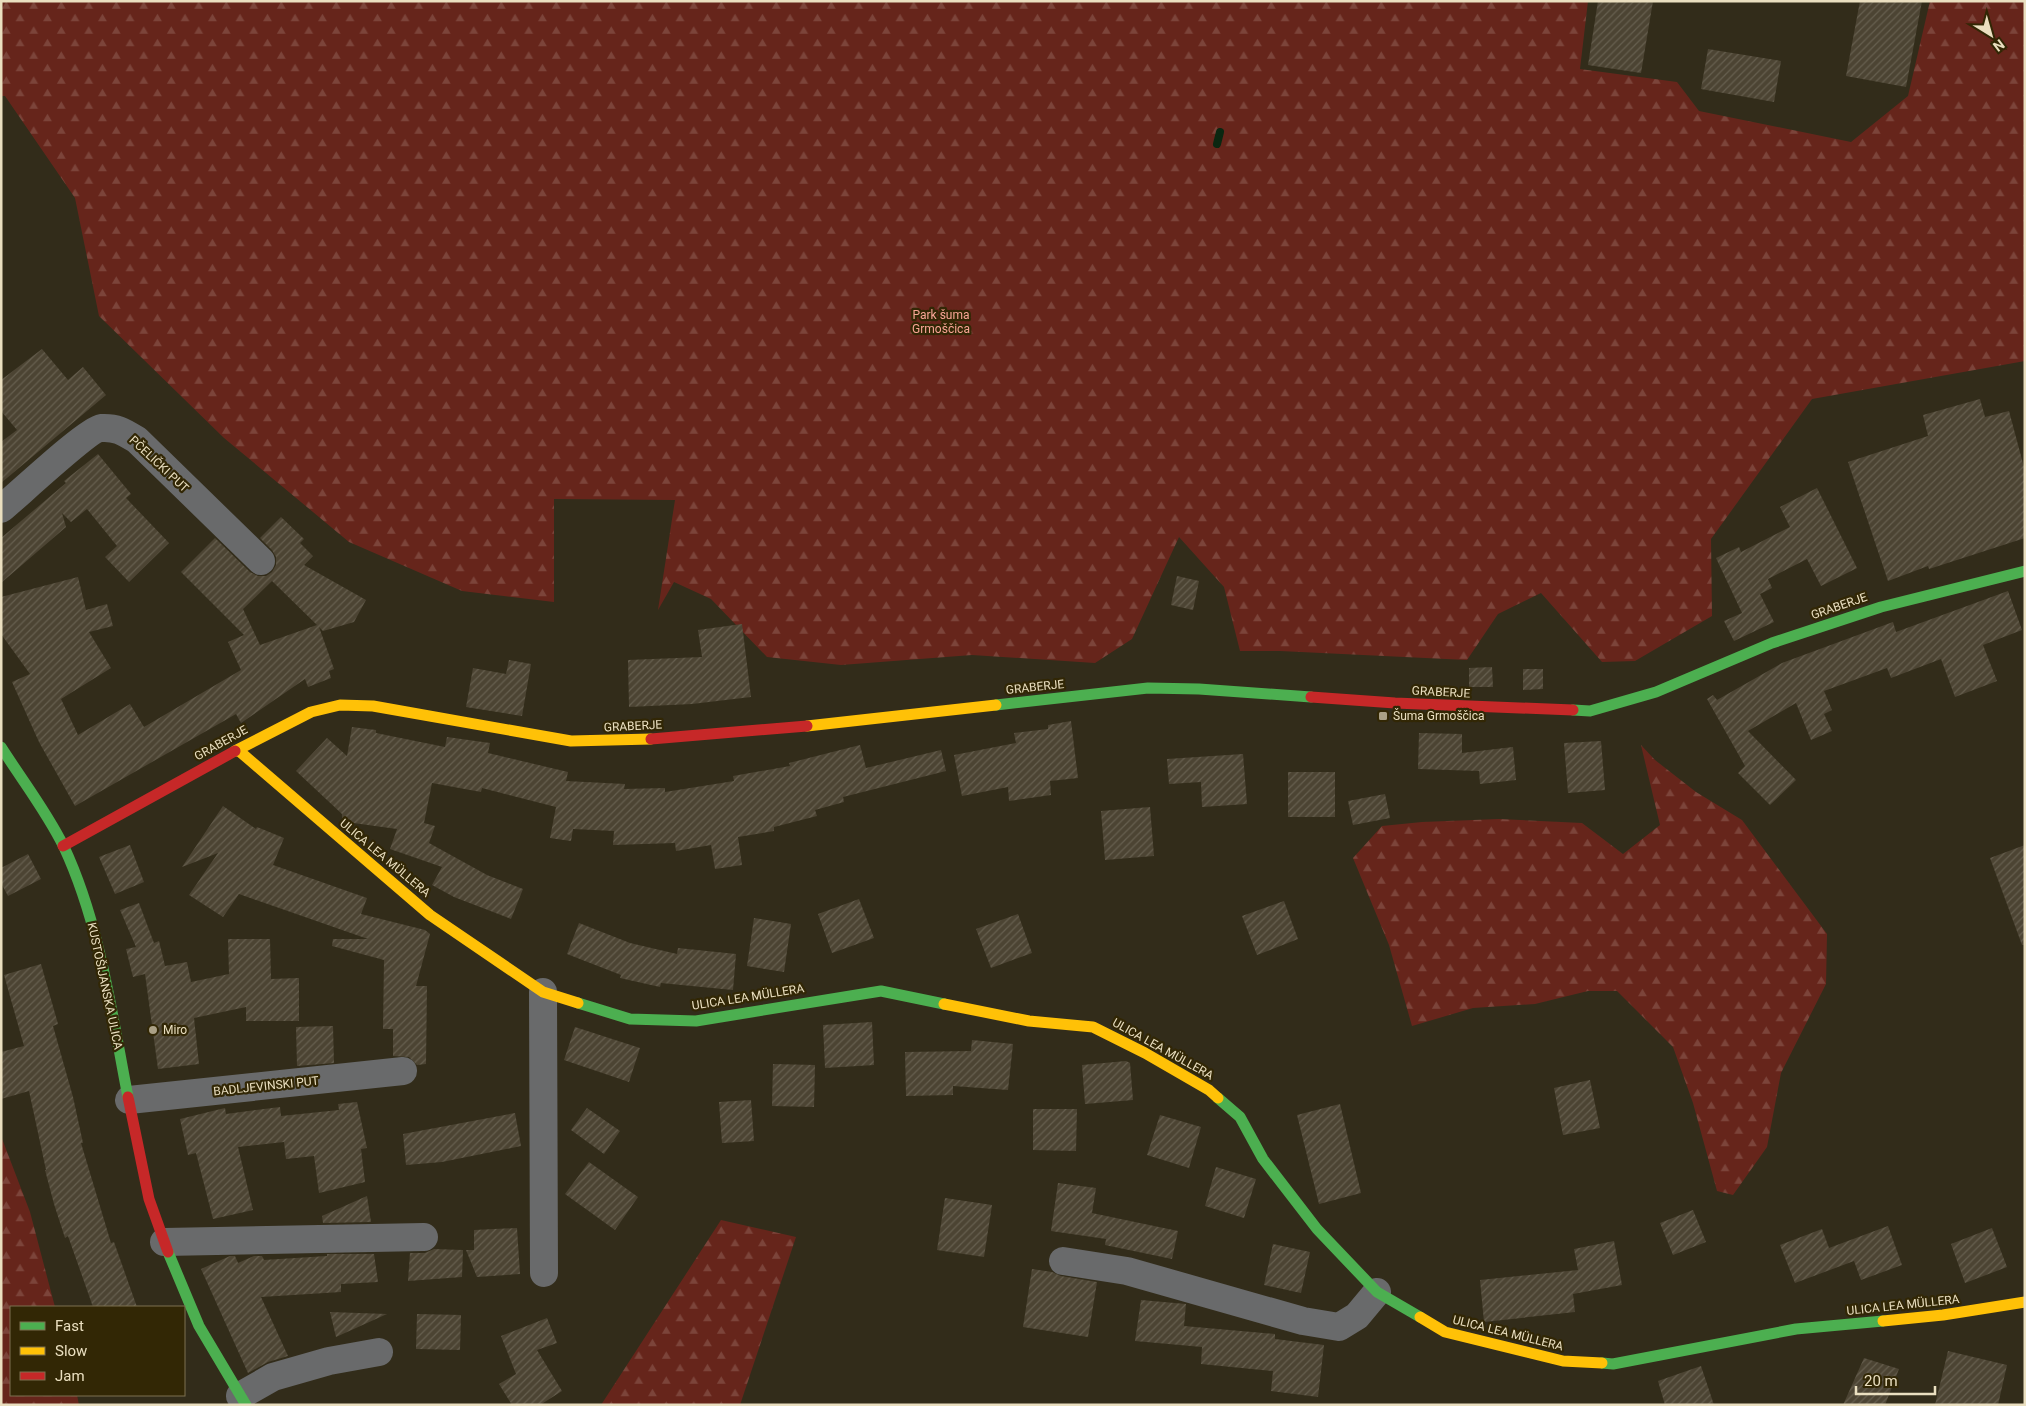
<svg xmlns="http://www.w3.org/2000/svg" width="2026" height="1406" viewBox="0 0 2026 1406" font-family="Roboto,sans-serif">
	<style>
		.forest { fill: url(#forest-firs) }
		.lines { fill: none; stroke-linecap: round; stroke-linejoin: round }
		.stream { stroke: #0b2711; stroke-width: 8 }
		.building { fill: url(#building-hatch); fill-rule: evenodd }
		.street { stroke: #696a6b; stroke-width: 28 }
		.fast { stroke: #4caf50; stroke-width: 11 }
		.slow { stroke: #ffc107; stroke-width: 11 }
		.jam { stroke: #c62828; stroke-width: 11 }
		.poi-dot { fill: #aaa086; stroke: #322705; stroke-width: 2 }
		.labels { text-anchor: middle; stroke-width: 4.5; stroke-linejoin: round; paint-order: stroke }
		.park-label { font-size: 12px; fill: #f9a596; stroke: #322705 }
		.street-label { font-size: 12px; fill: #eadfc0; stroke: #322705 }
		.poi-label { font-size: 12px; fill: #eadfc0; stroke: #322705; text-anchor: start }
	</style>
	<defs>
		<pattern id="forest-firs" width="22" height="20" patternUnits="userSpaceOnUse" patternTransform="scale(1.25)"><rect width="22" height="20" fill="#66251b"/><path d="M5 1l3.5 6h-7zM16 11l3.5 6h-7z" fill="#7c443a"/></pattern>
		<pattern id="building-hatch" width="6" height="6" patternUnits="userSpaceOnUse" patternTransform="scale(1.25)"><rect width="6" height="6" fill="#4c4433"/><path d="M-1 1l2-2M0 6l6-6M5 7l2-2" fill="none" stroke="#665f4f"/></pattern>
	</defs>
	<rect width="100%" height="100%" fill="#322c1a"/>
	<path class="forest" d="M 1,1 L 1588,1 L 1580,69 L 1677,82 L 1699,111 L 1851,142 L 1908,96 L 1930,1 L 2025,1 L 2025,361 L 1812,399 L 1711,539 L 1712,616 L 1635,661 L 1602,662 L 1541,593 L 1498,614 L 1467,660 L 1280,651 L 1240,651 L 1224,587 L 1179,537 L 1132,639 L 1095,663 L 972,655 L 841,665 L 767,657 L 711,599 L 674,582 L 658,610 L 675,500 L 554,499 L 554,602 L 462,591 L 349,542 L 224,438 L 99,316 L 75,198 L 5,96 L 1,96 Z
		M 1641,745 L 1655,760 L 1696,792 L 1742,820 L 1827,934 L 1826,984 L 1781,1073 L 1767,1147 L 1733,1195 L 1717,1191 L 1693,1103 L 1673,1047 L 1617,991 L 1588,991 L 1535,1004 L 1473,1008 L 1412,1026 L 1389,945 L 1353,858 L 1382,826 L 1422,822 L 1499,819 L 1582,823 L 1623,854 L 1660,825 Z
		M 1,1136 L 30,1212 L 55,1307 L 11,1307 L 11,1395 L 77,1395 L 79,1405 L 1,1405 Z
		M 721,1220 L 796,1237 L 740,1405 L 601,1405 Z"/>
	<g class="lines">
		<path class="stream" d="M 1217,144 L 1220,132"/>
	</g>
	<path class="building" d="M 1598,1 L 1653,1 L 1641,73 L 1588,65 Z
		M 1860,1 L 1922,1 L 1906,87 L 1846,76 Z
		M 1708,49 L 1781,61 L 1774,102 L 1701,89 Z
		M 42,349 L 68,380 L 83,367 L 106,395 L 1,483 L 1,442 L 17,430 L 1,411 L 1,380 Z
		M 1980,399 L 1985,417 L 2009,411 L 2025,471 L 2025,538 L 1929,569 L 1928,566 L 1888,581 L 1848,462 L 1928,436 L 1923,415 Z
		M 98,454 L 131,494 L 126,498 L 169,543 L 129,582 L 105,557 L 117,546 L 87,509 L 71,522 L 62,513 L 66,527 L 1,583 L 1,538 L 66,483 L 64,481 Z
		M 1817,488 L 1857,568 L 1821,586 L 1807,559 L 1768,579 L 1772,588 L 1760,594 L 1774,622 L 1734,641 L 1724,621 L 1742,613 L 1716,558 L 1739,547 L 1741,552 L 1790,527 L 1780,507 Z
		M 281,517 L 304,539 L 300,543 L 313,556 L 304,565 L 366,600 L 354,622 L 323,631 L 319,627 L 334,669 L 329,671 L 331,678 L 308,687 L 305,679 L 241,723 L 236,714 L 75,806 L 39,742 L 12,682 L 30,674 L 1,634 L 1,597 L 78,577 L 86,610 L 107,604 L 113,626 L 89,632 L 111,668 L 61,699 L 78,735 L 130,704 L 144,727 L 241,670 L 228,642 L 244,635 L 181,572 L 215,538 L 250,572 L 258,576 L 266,576 L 272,572 L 276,565 L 276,557 L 272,550 L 260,538 ZM 272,581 L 317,625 L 260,645 L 243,609 Z
		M 1177,576 L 1199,581 L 1193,610 L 1171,605 Z
		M 2008,591 L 2022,630 L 1983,645 L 1997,681 L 1955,697 L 1941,659 L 1891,678 L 1887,668 L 1824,691 L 1832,710 L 1824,714 L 1832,731 L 1811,740 L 1796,703 L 1748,731 L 1796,780 L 1770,805 L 1738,773 L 1745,766 L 1707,699 L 1713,695 L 1717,700 L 1782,663 L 1893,622 L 1896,632 Z
		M 742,624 L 751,697 L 692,704 L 629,707 L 628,660 L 702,657 L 698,630 Z
		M 509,660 L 531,664 L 522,716 L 466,707 L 473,668 L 506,674 Z
		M 1492,667 L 1493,687 L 1469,687 L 1469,668 Z
		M 1523,669 L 1543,669 L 1543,689 L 1523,690 Z
		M 1071,721 L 1078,778 L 1050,781 L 1051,795 L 1009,801 L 1008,787 L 962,796 L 954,755 L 1016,743 L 1014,733 L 1048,729 L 1048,725 Z
		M 352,727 L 376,730 L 376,733 L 445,747 L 447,737 L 490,743 L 488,753 L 568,772 L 566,781 L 625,784 L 624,789 L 665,788 L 665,792 L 734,781 L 733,776 L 790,766 L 789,763 L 860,745 L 866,768 L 941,750 L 946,771 L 843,797 L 844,802 L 815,810 L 817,816 L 774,827 L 774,831 L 738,837 L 742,865 L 715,869 L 711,845 L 676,851 L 675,843 L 613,845 L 614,831 L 573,829 L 571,841 L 550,838 L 556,807 L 482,788 L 481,792 L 432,783 L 424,823 L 435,826 L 429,843 L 487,875 L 523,889 L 511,919 L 454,897 L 432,885 L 442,867 L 390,849 L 397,829 L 346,822 L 342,818 L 342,814 L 296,771 L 327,738 L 347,756 Z
		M 1419,733 L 1462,734 L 1462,753 L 1513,747 L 1516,780 L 1480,784 L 1479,771 L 1418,769 Z
		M 1601,741 L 1605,790 L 1568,793 L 1564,743 Z
		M 1243,754 L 1247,804 L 1202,807 L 1201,782 L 1169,784 L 1167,759 Z
		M 1288,772 L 1335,772 L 1335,817 L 1288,817 Z
		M 1385,794 L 1390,818 L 1353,825 L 1348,801 Z
		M 223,806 L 256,829 L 257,827 L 284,838 L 273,865 L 367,898 L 361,914 L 425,930 L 430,934 L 416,986 L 427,986 L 426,1064 L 417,1065 L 409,1057 L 393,1056 L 393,1029 L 383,1029 L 384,960 L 332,946 L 333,939 L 368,939 L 239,894 L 223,917 L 189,895 L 218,853 L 182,867 Z
		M 1150,807 L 1154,856 L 1105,860 L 1101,811 Z
		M 130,845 L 144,882 L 115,894 L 99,857 Z
		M 2025,845 L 2025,945 L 2022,945 L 1990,858 Z
		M 28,854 L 41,879 L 8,896 L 1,883 L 1,868 Z
		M 859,899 L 874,938 L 832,953 L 818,914 Z
		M 1284,901 L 1298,939 L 1257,955 L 1242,916 Z
		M 139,903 L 154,943 L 159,941 L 165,966 L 187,962 L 191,982 L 229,974 L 228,939 L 270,939 L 271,979 L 299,978 L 299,1021 L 246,1021 L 246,1007 L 194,1018 L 199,1064 L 158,1069 L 145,974 L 133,977 L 126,949 L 136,947 L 120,910 Z
		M 1018,914 L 1032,953 L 991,968 L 976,929 Z
		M 754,918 L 791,924 L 784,972 L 747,966 Z
		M 579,923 L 630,943 L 677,954 L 678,948 L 736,954 L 733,990 L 661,983 L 660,987 L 620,978 L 621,975 L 567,954 Z
		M 41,964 L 58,1024 L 53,1026 L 73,1097 L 83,1143 L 81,1143 L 111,1243 L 114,1242 L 137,1307 L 93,1307 L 68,1236 L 65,1238 L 54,1204 L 45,1170 L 46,1170 L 29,1091 L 1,1099 L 1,1052 L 24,1046 L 4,975 Z
		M 872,1022 L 874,1065 L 825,1068 L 823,1025 Z
		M 333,1026 L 334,1063 L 297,1066 L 296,1027 Z
		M 575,1027 L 640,1048 L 629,1082 L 564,1060 Z
		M 972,1040 L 1013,1044 L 1008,1090 L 953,1086 L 953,1095 L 906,1096 L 905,1052 L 971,1051 Z
		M 1126,1061 L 1130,1063 L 1133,1100 L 1085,1104 L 1082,1065 Z
		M 773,1064 L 815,1065 L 814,1107 L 772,1106 Z
		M 1590,1080 L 1600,1128 L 1563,1135 L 1554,1088 Z
		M 751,1100 L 754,1141 L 722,1143 L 719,1102 Z
		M 357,1102 L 367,1148 L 361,1149 L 365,1182 L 319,1193 L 314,1156 L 286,1159 L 284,1142 L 238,1147 L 253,1210 L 213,1219 L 196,1153 L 188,1155 L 180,1119 L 225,1108 L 226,1114 L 280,1107 L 281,1116 L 339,1110 L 338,1104 Z
		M 1340,1104 L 1361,1193 L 1319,1204 L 1297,1115 Z
		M 587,1108 L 620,1131 L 604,1154 L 571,1130 Z
		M 1033,1109 L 1077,1109 L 1076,1151 L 1033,1150 Z
		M 515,1113 L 521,1146 L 442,1162 L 406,1165 L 403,1134 Z
		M 1160,1115 L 1201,1127 L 1189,1168 L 1147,1155 Z
		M 589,1162 L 638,1197 L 615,1230 L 565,1194 Z
		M 1216,1167 L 1256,1179 L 1244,1218 L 1205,1206 Z
		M 1058,1183 L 1096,1188 L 1092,1213 L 1178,1231 L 1172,1259 L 1105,1245 L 1106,1239 L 1051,1231 Z
		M 367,1196 L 371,1222 L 323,1223 L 322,1216 Z
		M 945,1198 L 992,1205 L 984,1257 L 937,1250 Z
		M 1693,1210 L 1706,1242 L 1673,1255 L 1660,1223 Z
		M 1888,1226 L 1902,1265 L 1861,1280 L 1854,1261 L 1795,1283 L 1780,1245 L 1822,1229 L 1829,1248 Z
		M 517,1228 L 520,1274 L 477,1277 L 466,1250 L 474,1250 L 474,1230 Z
		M 1992,1228 L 2007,1267 L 1965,1283 L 1951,1244 Z
		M 1614,1241 L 1622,1285 L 1573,1294 L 1575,1312 L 1484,1322 L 1480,1280 L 1578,1270 L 1574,1249 Z
		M 1273,1244 L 1310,1252 L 1301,1293 L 1264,1285 Z
		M 434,1249 L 463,1250 L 462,1277 L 408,1281 L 410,1253 L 425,1253 Z
		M 327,1254 L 374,1254 L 378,1282 L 341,1284 L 341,1292 L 261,1297 L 288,1356 L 268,1362 L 248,1373 L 201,1269 L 230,1256 L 235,1256 L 238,1263 L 254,1256 L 262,1256 L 264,1260 L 327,1256 Z
		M 1032,1269 L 1052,1272 L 1061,1276 L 1097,1282 L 1088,1337 L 1023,1327 Z
		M 1141,1300 L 1186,1304 L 1184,1326 L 1275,1334 L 1275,1339 L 1324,1345 L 1318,1397 L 1271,1391 L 1273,1371 L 1201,1364 L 1202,1347 L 1135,1341 Z
		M 330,1312 L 387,1314 L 336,1337 Z
		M 417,1314 L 461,1315 L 460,1350 L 416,1349 Z
		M 547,1318 L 557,1343 L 537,1350 L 562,1391 L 540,1405 L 512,1405 L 499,1384 L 516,1374 L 501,1336 Z
		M 1948,1351 L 2007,1365 L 1998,1405 L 1935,1405 Z
		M 1864,1358 L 1899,1369 L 1885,1405 L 1843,1405 Z
		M 1701,1366 L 1714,1405 L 1665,1405 L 1658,1381 Z"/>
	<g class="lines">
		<path class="street" d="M 1,509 C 17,496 87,430 101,428 C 117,427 124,432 137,440 L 261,561
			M 543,992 L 544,1273
			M 129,1100 L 403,1071
			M 164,1242 L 424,1237
			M 1063,1261 L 1127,1271 L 1303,1321 L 1339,1327 L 1357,1316 L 1377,1292
			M 240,1396 L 273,1377 L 329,1361 L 379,1352"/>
		<path class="fast" d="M 996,705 L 1148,688 L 1199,689 L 1311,697
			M 1573,710 L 1590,711 L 1656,692 L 1772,643 L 1881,607 L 2025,571
			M 1,747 C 22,780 47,812 64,847 C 100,924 112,1015 128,1097
			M 578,1003 L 630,1019 L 696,1021 L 881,991 L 944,1004
			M 1218,1098 L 1240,1117 L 1263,1159 L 1317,1229 L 1377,1292 L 1420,1317
			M 168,1252 L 199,1326 L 246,1405
			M 1602,1363 L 1613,1364 L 1796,1329 L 1883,1321"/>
		<path class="slow" d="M 807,726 L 996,705
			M 238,750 L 430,915 L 543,992 L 578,1003
			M 235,751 L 311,712 L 340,705 L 373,706 L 571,741 L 651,739
			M 944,1004 L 1029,1021 L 1093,1027 L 1145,1053 L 1209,1090 L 1218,1098
			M 1420,1317 L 1445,1332 L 1563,1361 L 1602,1363
			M 1883,1321 L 1943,1315 L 2025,1302"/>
		<path class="jam" d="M 1311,697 L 1395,703 L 1573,710
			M 651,739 L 807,726
			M 63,846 L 235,751
			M 128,1097 L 149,1199 L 168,1252"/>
	</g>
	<g class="poi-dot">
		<rect x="1378" y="711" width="10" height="10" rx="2.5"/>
		<circle cx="153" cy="1030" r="5"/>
	</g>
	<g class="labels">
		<g class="park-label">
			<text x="941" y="319">Park šuma<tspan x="941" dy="14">Grmoščica</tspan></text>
		</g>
		<g class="street-label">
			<text transform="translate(159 464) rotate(43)" y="4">PČELIČKI PUT</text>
			<text transform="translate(1839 606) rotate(-19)" y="4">GRABERJE</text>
			<text transform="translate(1035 687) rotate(-6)" y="4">GRABERJE</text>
			<text transform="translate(1441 692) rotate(3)" y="4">GRABERJE</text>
			<text transform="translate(633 726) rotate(-3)" y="4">GRABERJE</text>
			<text transform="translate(221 743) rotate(-29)" y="4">GRABERJE</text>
			<text transform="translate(385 858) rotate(40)" y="4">ULICA LEA MÜLLERA</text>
			<text transform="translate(105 986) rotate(78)" y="4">KUSTOŠIJANSKA ULICA</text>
			<text transform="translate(748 997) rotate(-9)" y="4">ULICA LEA MÜLLERA</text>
			<text transform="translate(1163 1049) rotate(29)" y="4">ULICA LEA MÜLLERA</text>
			<text transform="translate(266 1086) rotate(-6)" y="4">BADLJEVINSKI PUT</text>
			<text transform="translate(1903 1305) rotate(-6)" y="4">ULICA LEA MÜLLERA</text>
			<text transform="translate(1508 1333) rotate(14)" y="4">ULICA LEA MÜLLERA</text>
		</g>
		<g class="poi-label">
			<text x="1393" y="720">Šuma Grmoščica</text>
			<text x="163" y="1034">Miro</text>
		</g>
	</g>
	<rect width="2026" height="1406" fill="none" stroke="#eadfc0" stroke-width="5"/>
	<rect x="10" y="1306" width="175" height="90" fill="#322705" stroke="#7c7150"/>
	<rect x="20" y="1322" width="25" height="8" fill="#4caf50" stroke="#7c7150"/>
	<text x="55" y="1331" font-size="15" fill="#eadfc0">Fast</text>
	<rect x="20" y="1347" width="25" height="8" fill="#ffc107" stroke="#7c7150"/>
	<text x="55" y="1356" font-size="15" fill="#eadfc0">Slow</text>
	<rect x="20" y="1372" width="25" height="8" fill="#c62828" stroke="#7c7150"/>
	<text x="55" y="1381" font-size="15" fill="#eadfc0">Jam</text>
	<g transform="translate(1991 35) rotate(143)" stroke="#322705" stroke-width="4" paint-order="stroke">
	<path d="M0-4L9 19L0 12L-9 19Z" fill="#eadfc0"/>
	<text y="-8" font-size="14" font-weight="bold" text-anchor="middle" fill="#eadfc0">N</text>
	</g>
	<path d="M1856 1386v8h79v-8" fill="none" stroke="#eadfc0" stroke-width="2.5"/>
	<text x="1864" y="1386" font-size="15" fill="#eadfc0" stroke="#322705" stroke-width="4" paint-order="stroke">20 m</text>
</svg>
